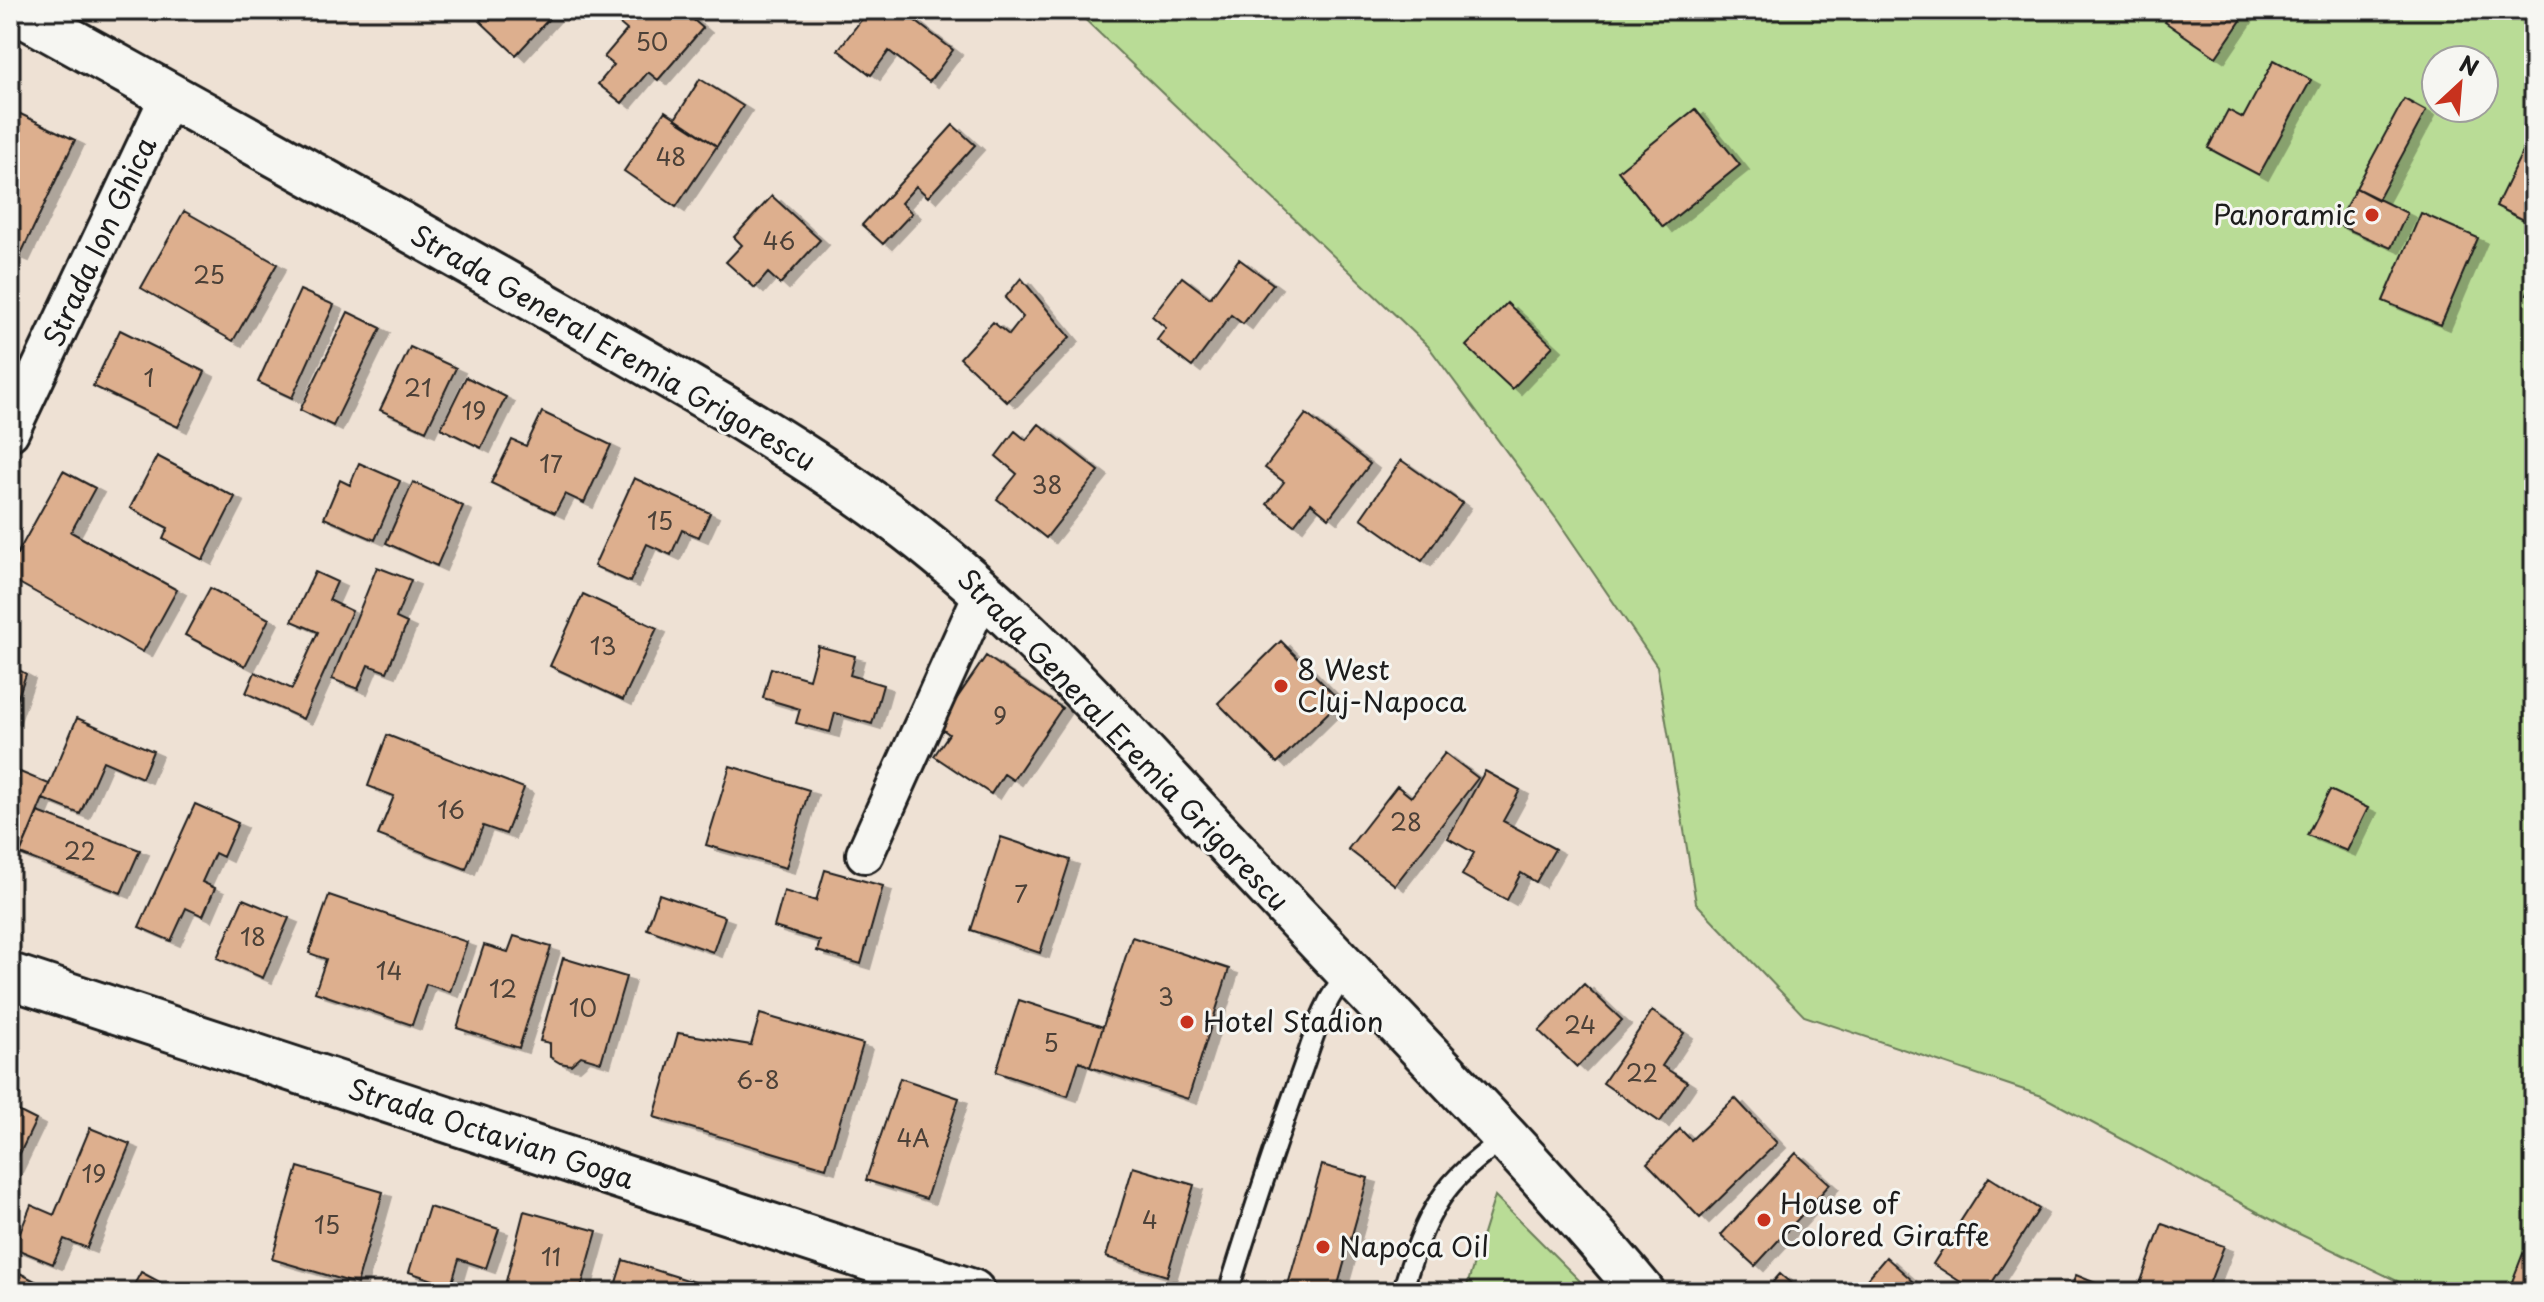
<svg xmlns="http://www.w3.org/2000/svg" width="2544" height="1302" viewBox="0 0 2544 1302" font-family="'Playpen Sans',sans-serif">
	<style>
		.green { fill: #b9dc96; stroke: #6a7c59; stroke-width: 2; fill-rule: evenodd }
		.building { fill: #ddaf8e; stroke: #1c1c1c; stroke-width: 2; filter: url(#shadow) }
		.lines { fill: none; stroke-linecap: round; stroke-linejoin: round }
		.lane-casing { stroke: #1c1c1c; stroke-width: 24 }
		.street-casing { stroke: #1c1c1c; stroke-width: 42 }
		.secondary-casing { stroke: #1c1c1c; stroke-width: 50 }
		.lane { stroke: #f6f6f2; stroke-width: 18 }
		.street { stroke: #f6f6f2; stroke-width: 36 }
		.secondary { stroke: #f6f6f2; stroke-width: 44 }
		.poi-dot { fill: #c8321e; stroke: #f6f6f2; stroke-width: 3 }
		.labels { text-anchor: middle; stroke-width: 6; stroke-linejoin: round; paint-order: stroke }
		.number-label { font-size: 24px; fill: #4c4138 }
		.poi-label { font-size: 28px; fill: #1c1c1c; stroke: #f6f6f2; text-anchor: start }
		.street-label { font-size: 28px; fill: #1c1c1c; stroke: #f6f6f2 }
	</style>
	<defs>
		<filter id="shadow"><feDropShadow dx="9" dy="5" stdDeviation="0" flood-color="#0004"/></filter>
	</defs>
	<rect width="100%" height="100%" fill="#eee1d4"/>
	<filter id="ink" filterUnits="userSpaceOnUse"><feTurbulence type="fractalNoise" baseFrequency=".0125" numOctaves="2"/><feDisplacementMap in="SourceGraphic" scale="16" xChannelSelector="R" yChannelSelector="G"/><feConvolveMatrix kernelMatrix="1 2 1 2 8 2 1 2 1" color-interpolation-filters="sRGB"/></filter>
	<g filter="url(#ink)">
		<path class="green" d="M 1075,10 L 2534,10 L 2534,1292 L 2420,1292 L 2289,1229 L 2042,1096 L 1804,1016 L 1696,903 L 1657,666 L 1558,521 L 1428,346 ZM 2436,60 L 2484,60 L 2484,108 L 2436,108 Z
			M 1495,1196 L 1591,1292 L 1465,1292 Z"/>
		<path class="building" d="M 490,10 L 557,10 L 516,55 L 480,21 Z
			M 612,10 L 682,10 L 703,28 L 658,80 L 648,72 L 622,103 L 598,84 L 614,65 L 604,57 L 627,30 L 608,14 Z
			M 869,10 L 901,10 L 953,50 L 929,82 L 889,51 L 871,75 L 838,50 Z
			M 2173,10 L 2248,10 L 2216,57 L 2165,22 Z
			M 2274,60 L 2311,80 L 2259,175 L 2208,148 L 2228,110 L 2243,118 Z
			M 700,79 L 743,106 L 717,146 L 675,119 Z
			M 2404,99 L 2426,111 L 2378,200 L 2356,188 Z
			M 10,109 L 75,140 L 20,256 L 10,252 L 10,211 L 18,193 L 10,189 Z
			M 1695,109 L 1740,165 L 1663,227 L 1618,171 Z
			M 665,111 L 717,146 L 676,207 L 624,171 Z
			M 953,125 L 975,145 L 928,197 L 916,186 L 901,203 L 912,213 L 883,244 L 862,225 Z
			M 2534,128 L 2534,225 L 2496,206 Z
			M 2356,188 L 2407,213 L 2391,248 L 2336,224 Z
			M 772,196 L 820,240 L 780,284 L 768,273 L 755,288 L 726,262 L 742,245 L 734,237 Z
			M 184,211 L 277,264 L 233,341 L 141,288 Z
			M 2421,213 L 2478,238 L 2441,325 L 2383,301 Z
			M 1239,259 L 1273,284 L 1243,324 L 1231,315 L 1192,367 L 1157,340 L 1166,328 L 1152,316 L 1182,277 L 1210,298 Z
			M 2534,274 L 2534,296 L 2527,294 Z
			M 1021,278 L 1070,337 L 1007,402 L 960,358 L 993,322 L 1009,335 L 1023,317 L 1005,298 Z
			M 300,290 L 334,305 L 292,398 L 258,382 Z
			M 1507,303 L 1553,346 L 1512,389 L 1466,346 Z
			M 348,312 L 381,328 L 333,426 L 300,410 Z
			M 120,330 L 205,372 L 178,427 L 93,386 Z
			M 410,347 L 456,368 L 426,431 L 380,410 Z
			M 466,377 L 506,397 L 481,448 L 441,428 Z
			M 542,412 L 611,445 L 584,503 L 565,494 L 555,513 L 491,483 L 512,440 L 526,446 Z
			M 1306,414 L 1370,464 L 1329,518 L 1311,503 L 1294,525 L 1267,504 L 1284,482 L 1265,468 Z
			M 1039,424 L 1099,471 L 1046,538 L 997,499 L 1017,474 L 996,456 L 1015,431 L 1026,440 Z
			M 157,456 L 235,497 L 203,560 L 163,539 L 168,528 L 130,508 Z
			M 1401,460 L 1462,503 L 1422,561 L 1361,518 Z
			M 359,463 L 400,481 L 375,540 L 324,518 L 340,480 L 350,485 Z
			M 63,471 L 95,488 L 71,532 L 177,590 L 143,652 L 10,578 L 10,567 Z
			M 634,478 L 710,513 L 699,537 L 682,530 L 671,555 L 647,544 L 630,582 L 594,566 Z
			M 413,482 L 463,506 L 437,566 L 386,543 Z
			M 377,567 L 411,580 L 396,618 L 407,623 L 387,672 L 368,665 L 358,689 L 332,679 Z
			M 315,572 L 337,582 L 329,600 L 352,611 L 303,719 L 246,693 L 255,672 L 292,689 L 318,632 L 292,621 Z
			M 210,588 L 269,619 L 245,666 L 185,635 Z
			M 583,594 L 657,628 L 623,700 L 550,666 Z
			M 1281,641 L 1340,701 L 1277,763 L 1218,703 Z
			M 818,646 L 855,656 L 850,675 L 883,685 L 872,724 L 835,713 L 830,732 L 796,723 L 800,709 L 763,698 L 771,668 L 809,679 Z
			M 986,656 L 1062,708 L 1013,780 L 1004,774 L 991,794 L 934,756 L 949,734 L 938,726 Z
			M 10,665 L 26,674 L 10,720 Z
			M 77,718 L 153,751 L 142,778 L 103,761 L 80,814 L 43,799 Z
			M 387,735 L 524,788 L 506,834 L 483,826 L 466,869 L 378,835 L 394,796 L 368,786 Z
			M 1445,753 L 1478,778 L 1395,885 L 1348,849 L 1397,786 L 1411,797 Z
			M 730,766 L 809,790 L 786,868 L 706,845 Z
			M 1485,771 L 1520,790 L 1503,821 L 1555,849 L 1536,882 L 1521,873 L 1507,900 L 1462,875 L 1474,853 L 1448,838 Z
			M 20,772 L 49,784 L 20,854 L 10,849 L 10,795 Z
			M 2330,790 L 2368,808 L 2347,851 L 2307,835 Z
			M 195,804 L 238,823 L 223,857 L 215,853 L 202,882 L 215,888 L 203,916 L 186,908 L 171,941 L 139,927 Z
			M 38,812 L 140,850 L 121,893 L 20,854 Z
			M 1001,837 L 1070,860 L 1040,953 L 971,930 Z
			M 825,870 L 883,886 L 861,964 L 817,951 L 820,941 L 774,927 L 784,891 L 816,901 Z
			M 659,894 L 725,917 L 713,952 L 647,929 Z
			M 329,895 L 467,942 L 450,992 L 426,984 L 412,1025 L 315,992 L 326,959 L 309,953 Z
			M 243,899 L 289,918 L 263,978 L 217,958 Z
			M 514,936 L 551,947 L 519,1048 L 457,1028 L 484,945 L 508,952 Z
			M 1132,937 L 1229,969 L 1188,1099 L 1090,1067 Z
			M 563,958 L 626,977 L 601,1062 L 581,1056 L 571,1065 L 560,1063 L 550,1057 L 550,1043 L 540,1041 Z
			M 1584,984 L 1622,1020 L 1577,1067 L 1539,1031 Z
			M 1019,1000 L 1103,1027 L 1090,1067 L 1079,1061 L 1068,1096 L 996,1072 Z
			M 1652,1011 L 1684,1033 L 1662,1066 L 1687,1082 L 1660,1122 L 1603,1083 Z
			M 760,1014 L 863,1044 L 826,1168 L 654,1117 L 678,1033 L 751,1045 Z
			M 900,1078 L 959,1098 L 926,1199 L 866,1180 Z
			M 1735,1098 L 1777,1143 L 1700,1218 L 1647,1163 L 1680,1129 L 1691,1140 Z
			M 10,1107 L 36,1120 L 10,1174 Z
			M 90,1128 L 130,1144 L 87,1248 L 64,1239 L 53,1264 L 14,1248 L 31,1205 L 54,1215 Z
			M 1796,1153 L 1830,1184 L 1755,1266 L 1721,1235 Z
			M 1322,1165 L 1368,1178 L 1336,1292 L 1286,1292 Z
			M 298,1167 L 383,1192 L 357,1284 L 272,1259 Z
			M 1133,1167 L 1194,1185 L 1167,1276 L 1106,1257 Z
			M 1989,1177 L 2039,1209 L 1986,1292 L 1976,1292 L 1933,1264 Z
			M 429,1207 L 499,1229 L 486,1268 L 459,1259 L 451,1286 L 409,1272 Z
			M 524,1211 L 597,1231 L 580,1292 L 529,1292 L 505,1285 Z
			M 2162,1224 L 2224,1246 L 2206,1292 L 2137,1292 Z
			M 2524,1251 L 2534,1255 L 2534,1292 L 2508,1292 Z
			M 1886,1257 L 1913,1281 L 1904,1292 L 1841,1292 L 1848,1283 L 1857,1291 Z
			M 623,1260 L 694,1282 L 691,1292 L 613,1292 Z
			M 12,1269 L 56,1292 L 10,1292 Z
			M 141,1272 L 171,1288 L 168,1292 L 130,1292 Z
			M 1780,1274 L 1801,1292 L 1764,1292 Z
			M 2076,1275 L 2115,1291 L 2115,1292 L 2069,1292 Z
			M 760,1285 L 781,1292 L 758,1292 Z"/>
		<g class="lines">
			<defs>
				<path id="lane" d="M 1231,1283 C 1253,1212 1276,1142 1301,1073 C 1313,1040 1323,999 1348,973
					M 1402,1292 C 1412,1260 1422,1226 1441,1198 C 1457,1173 1483,1155 1505,1137"/>
				<path id="street" d="M 10,432 L 169,96
					M 865,854 L 983,592"/>
				<path id="secondary" d="M 15,10 C 190,107 365,203 539,302 C 664,373 791,441 906,528 C 1034,626 1146,758 1257,875 C 1386,1013 1521,1147 1642,1292
					M 10,976 L 972,1292"/>
			</defs>
			<use href="#lane" class="lane-casing"/>
			<use href="#street" class="street-casing"/>
			<use href="#secondary" class="secondary-casing"/>
			<use href="#lane" class="lane"/>
			<use href="#street" class="street"/>
			<use href="#secondary" class="secondary"/>
		</g>
	</g>
	<g class="poi-dot">
		<circle cx="2372" cy="215" r="8"/>
		<circle cx="1281" cy="686" r="8"/>
		<circle cx="1187" cy="1022" r="8"/>
		<circle cx="1764" cy="1220" r="8"/>
		<circle cx="1323" cy="1247" r="8"/>
	</g>
	<g class="labels">
		<g class="number-label">
			<text x="652" y="51">50</text>
			<text x="671" y="166">48</text>
			<text x="779" y="250">46</text>
			<text x="209" y="284">25</text>
			<text x="149" y="387">1</text>
			<text x="418" y="397">21</text>
			<text x="474" y="420">19</text>
			<text x="551" y="473">17</text>
			<text x="1047" y="494">38</text>
			<text x="660" y="530">15</text>
			<text x="603" y="655">13</text>
			<text x="1000" y="725">9</text>
			<text x="451" y="819">16</text>
			<text x="1406" y="831">28</text>
			<text x="80" y="860">22</text>
			<text x="1021" y="903">7</text>
			<text x="253" y="946">18</text>
			<text x="389" y="980">14</text>
			<text x="503" y="998">12</text>
			<text x="1166" y="1006">3</text>
			<text x="583" y="1017">10</text>
			<text x="1580" y="1034">24</text>
			<text x="1051" y="1052">5</text>
			<text x="1642" y="1082">22</text>
			<text x="758" y="1089">6-8</text>
			<text x="913" y="1147">4A</text>
			<text x="94" y="1183">19</text>
			<text x="1150" y="1229">4</text>
			<text x="327" y="1234">15</text>
			<text x="551" y="1266">11</text>
		</g>
		<g class="poi-label">
			<text x="2356" y="225" text-anchor="end">Panoramic</text>
			<text x="1297" y="680">8 West<tspan x="1297" dy="32">Cluj-Napoca</tspan></text>
			<text x="1203" y="1032">Hotel Stadion</text>
			<text x="1780" y="1214">House of<tspan x="1780" dy="32">Colored Giraffe</tspan></text>
			<text x="1339" y="1257">Napoca Oil</text>
		</g>
		<g class="street-label">
			<text transform="translate(100 242) rotate(-65)" y="10">Strada Ion Ghica</text>
			<text transform="translate(613 348) rotate(30)" y="10">Strada General Eremia Grigorescu</text>
			<text transform="translate(1123 740) rotate(46)" y="10">Strada General Eremia Grigorescu</text>
			<text transform="translate(491 1134) rotate(18)" y="10">Strada Octavian Goga</text>
		</g>
	</g>
	<rect width="2544" height="1302" fill="none" stroke="#f6f6f2" stroke-width="40"/>
	<rect x="20" y="20" width="2504" height="1262" fill="none" stroke="#1c1c1c" stroke-width="3" filter="url(#ink)"/>
	<g transform="translate(2460 84) rotate(26)"><circle r="38" fill="#f6f6f2" stroke="#9f9f9c" stroke-width="2"/>
	<path d="M0-6L14 30L0 20L-14 30Z" fill="#c8321e"/>
	<text y="-12" font-size="22" font-weight="bold" text-anchor="middle" fill="#1c1c1c">N</text>
	</g>
</svg>
